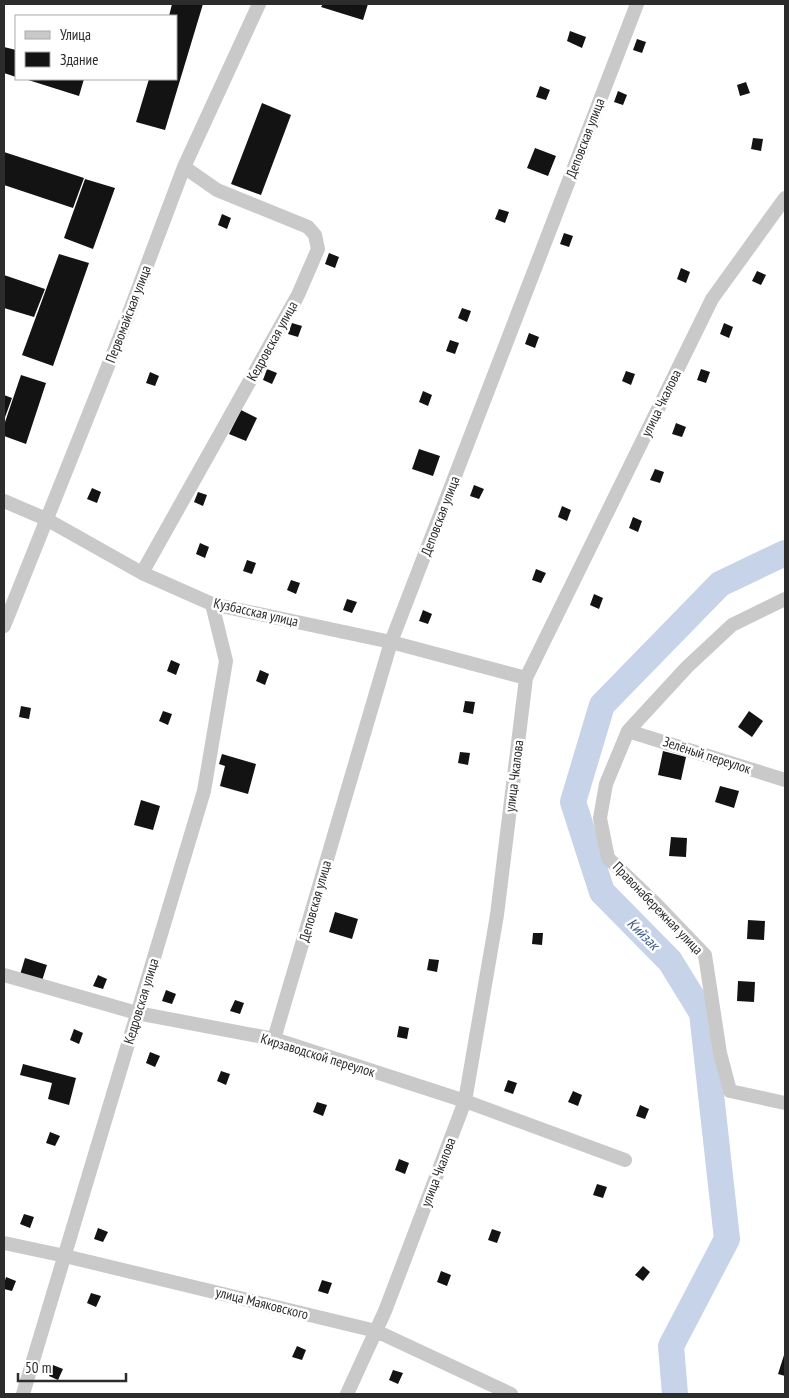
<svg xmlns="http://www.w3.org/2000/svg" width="789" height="1398" viewBox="0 0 789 1398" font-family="'PT Sans Narrow',sans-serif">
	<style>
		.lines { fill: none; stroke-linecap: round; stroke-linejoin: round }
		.river { stroke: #c6d3e9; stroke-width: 26 }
		.building { fill: #131313 }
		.minor { stroke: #c9c9c9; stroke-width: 14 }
		.labels { text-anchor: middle; stroke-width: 5; stroke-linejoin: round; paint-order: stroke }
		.street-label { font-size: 14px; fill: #2c2c2c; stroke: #fff }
		.water-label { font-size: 15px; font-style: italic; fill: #3e5a8b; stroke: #fff }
	</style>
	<rect width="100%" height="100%" fill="#fff"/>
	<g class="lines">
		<path class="river" d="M 675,1394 L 671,1346 L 727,1239 L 702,1013 L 670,961 L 602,892 L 573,802 L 602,705 L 720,584 L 785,553"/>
	</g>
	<path class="building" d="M 172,4 L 203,4 L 165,130 L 136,122 L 149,79 L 176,79 L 176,16 L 169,16 Z
		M 323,4 L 368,4 L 363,20 L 321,7 Z
		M 570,31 L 586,37 L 582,48 L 567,41 Z
		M 637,39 L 646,42 L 642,53 L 633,50 Z
		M 4,47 L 16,50 L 16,77 L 4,73 Z
		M 25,79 L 84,79 L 79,96 Z
		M 746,82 L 750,93 L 740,96 L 737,85 Z
		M 540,86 L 550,90 L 546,100 L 536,97 Z
		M 618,91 L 627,95 L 623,105 L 614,102 Z
		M 262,103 L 291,115 L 261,195 L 231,184 Z
		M 753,138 L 763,139 L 761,151 L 751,149 Z
		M 535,148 L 556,156 L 548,176 L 527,168 Z
		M 4,152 L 84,178 L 73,208 L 4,185 Z
		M 85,179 L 115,188 L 93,249 L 64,238 Z
		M 499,209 L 509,212 L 505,223 L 495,219 Z
		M 222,214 L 231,218 L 227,229 L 218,225 Z
		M 564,233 L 573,236 L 569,247 L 560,244 Z
		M 329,253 L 339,257 L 335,268 L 325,264 Z
		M 59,254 L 89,263 L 53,366 L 22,355 Z
		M 681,268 L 690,272 L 686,283 L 677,279 Z
		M 757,271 L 766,275 L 761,285 L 752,281 Z
		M 4,275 L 45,289 L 34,317 L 4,308 Z
		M 462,308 L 471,311 L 467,322 L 458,318 Z
		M 292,323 L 302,326 L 298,337 L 288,334 Z
		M 724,323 L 733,327 L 729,338 L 720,334 Z
		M 529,333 L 539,337 L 535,348 L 525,344 Z
		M 450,340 L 459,343 L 455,354 L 446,351 Z
		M 267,369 L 277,373 L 272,384 L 263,380 Z
		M 701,369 L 710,372 L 706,383 L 697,380 Z
		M 626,371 L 635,374 L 631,385 L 622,381 Z
		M 150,372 L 159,376 L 155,386 L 146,383 Z
		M 21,375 L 46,383 L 26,444 L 4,436 L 4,425 Z
		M 423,391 L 432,395 L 428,406 L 419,402 Z
		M 4,395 L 12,398 L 4,420 Z
		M 241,410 L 257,418 L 246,441 L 229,434 Z
		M 676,423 L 686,427 L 682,437 L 672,434 Z
		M 419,449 L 440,456 L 433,476 L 412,469 Z
		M 655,469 L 664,472 L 660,483 L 650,480 Z
		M 474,485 L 484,489 L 479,499 L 470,496 Z
		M 92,488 L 101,492 L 97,503 L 87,499 Z
		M 198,492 L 207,495 L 203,506 L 194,502 Z
		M 562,506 L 571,510 L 567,521 L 558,517 Z
		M 633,517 L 642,521 L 638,532 L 629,528 Z
		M 200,543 L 209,547 L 205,558 L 196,554 Z
		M 247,560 L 256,563 L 252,574 L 243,571 Z
		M 536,569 L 546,573 L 541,583 L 532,580 Z
		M 291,580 L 300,583 L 296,594 L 287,590 Z
		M 594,594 L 603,598 L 599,609 L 590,605 Z
		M 347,599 L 357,602 L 352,613 L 343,610 Z
		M 423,610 L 432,614 L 428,624 L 419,621 Z
		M 171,660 L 180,664 L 176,675 L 167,671 Z
		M 260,670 L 269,674 L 265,685 L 256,681 Z
		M 465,701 L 475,702 L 473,714 L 463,712 Z
		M 21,706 L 31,708 L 29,719 L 19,717 Z
		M 163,711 L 172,714 L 168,725 L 159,721 Z
		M 749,711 L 763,721 L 752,737 L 738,727 Z
		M 663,751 L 686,757 L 681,780 L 658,775 Z
		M 460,752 L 470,753 L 468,765 L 458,763 Z
		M 222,754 L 256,764 L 248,794 L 220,786 L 225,766 L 219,764 Z
		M 720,786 L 739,791 L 734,808 L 715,802 Z
		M 141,800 L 160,806 L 153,830 L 134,825 Z
		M 671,837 L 687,838 L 686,857 L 669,856 Z
		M 335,912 L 358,919 L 352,939 L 329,932 Z
		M 748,920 L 765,921 L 764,940 L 747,939 Z
		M 533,933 L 543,933 L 542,945 L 532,944 Z
		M 25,958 L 47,965 L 41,984 L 19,978 Z
		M 429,959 L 439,960 L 437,972 L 427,970 Z
		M 98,975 L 107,979 L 103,989 L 93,986 Z
		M 738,981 L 755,982 L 754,1002 L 737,1001 Z
		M 166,990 L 176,994 L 172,1004 L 162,1001 Z
		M 235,1000 L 244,1003 L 240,1014 L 230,1011 Z
		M 399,1026 L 409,1028 L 407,1039 L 397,1037 Z
		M 74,1029 L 83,1033 L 79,1044 L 70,1040 Z
		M 150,1052 L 160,1056 L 155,1067 L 146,1063 Z
		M 23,1064 L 76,1078 L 69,1105 L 48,1099 L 52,1083 L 20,1075 Z
		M 221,1071 L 230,1074 L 226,1085 L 217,1081 Z
		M 508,1080 L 517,1083 L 513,1094 L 504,1091 Z
		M 573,1091 L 582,1095 L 578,1106 L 568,1102 Z
		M 317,1102 L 327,1105 L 323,1116 L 313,1112 Z
		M 640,1105 L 649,1109 L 645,1119 L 636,1116 Z
		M 50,1132 L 60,1136 L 55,1146 L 46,1143 Z
		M 399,1159 L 409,1163 L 405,1174 L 395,1170 Z
		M 597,1184 L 607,1187 L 603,1198 L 593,1195 Z
		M 24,1214 L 34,1217 L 30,1228 L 20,1224 Z
		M 98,1228 L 108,1232 L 103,1242 L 94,1239 Z
		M 492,1229 L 501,1232 L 497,1243 L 488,1240 Z
		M 643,1266 L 650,1272 L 643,1281 L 635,1275 Z
		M 441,1271 L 451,1275 L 447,1286 L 437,1282 Z
		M 6,1277 L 16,1281 L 12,1291 L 4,1289 L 4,1284 Z
		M 322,1280 L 332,1283 L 328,1294 L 318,1291 Z
		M 91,1293 L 101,1296 L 96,1307 L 87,1303 Z
		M 297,1346 L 306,1350 L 302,1360 L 292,1357 Z
		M 785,1352 L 785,1376 L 778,1374 Z
		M 53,1365 L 63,1369 L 58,1380 L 49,1376 Z
		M 393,1370 L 403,1373 L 398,1384 L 389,1380 Z"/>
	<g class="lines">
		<path class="minor" d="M 4,501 L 46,519 L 142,573 L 212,604 L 391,642 L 526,678
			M 142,573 L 298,295 L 318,249 L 315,235 L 308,227 L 217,190 L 184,167
			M 785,599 L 732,625 L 687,667 L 628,731 L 606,784 L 600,818 L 608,858 L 657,905 L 705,955 L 720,1053 L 730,1091 L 785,1103
			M 4,626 L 124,326 L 184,167 L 259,4
			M 628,731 L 785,780
			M 4,975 L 137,1013 L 274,1039 L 465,1101 L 625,1160
			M 274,1039 L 391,642 L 637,4
			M 4,1243 L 65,1256 L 376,1331 L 511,1394
			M 23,1394 L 204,791 L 226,661 L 212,604
			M 347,1394 L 385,1311 L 465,1101 L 497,915 L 526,678 L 712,299 L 785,198"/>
	</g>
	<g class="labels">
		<g class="street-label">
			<text transform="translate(585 138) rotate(-69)" y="5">Деповская улица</text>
			<text transform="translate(128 314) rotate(-69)" y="5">Первомайская улица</text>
			<text transform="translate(272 341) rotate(-61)" y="5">Кедровская улица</text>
			<text transform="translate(661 403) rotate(-64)" y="5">улица Чкалова</text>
			<text transform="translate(440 516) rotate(-69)" y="5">Деповская улица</text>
			<text transform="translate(256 612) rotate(13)" y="5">Кузбасская улица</text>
			<text transform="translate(707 755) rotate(18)" y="5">Зелёный переулок</text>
			<text transform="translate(514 776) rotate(-83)" y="5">улица Чкалова</text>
			<text transform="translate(315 901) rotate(-74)" y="5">Деповская улица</text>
			<text transform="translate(658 908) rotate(46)" y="5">Правонабережная улица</text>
			<text transform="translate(141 1001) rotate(-73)" y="5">Кедровская улица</text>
			<text transform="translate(318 1055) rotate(17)" y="5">Кирзаводской переулок</text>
			<text transform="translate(438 1172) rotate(-69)" y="5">улица Чкалова</text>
			<text transform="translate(262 1303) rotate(14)" y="5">улица Маяковского</text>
		</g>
		<g class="water-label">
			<text transform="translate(643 934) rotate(45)" y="5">Кийзак</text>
		</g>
	</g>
	<rect width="789" height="1398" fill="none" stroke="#2c2c2c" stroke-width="10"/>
	<rect x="15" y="15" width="162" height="65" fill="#ffffff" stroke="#ababab"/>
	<rect x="25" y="31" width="25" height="8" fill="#c9c9c9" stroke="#ababab"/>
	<text x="60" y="40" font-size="15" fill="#2c2c2c">Улица</text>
	<rect x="25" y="52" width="25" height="15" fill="#131313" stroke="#ababab"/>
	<text x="60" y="65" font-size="15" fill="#2c2c2c">Здание</text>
	<path d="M18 1373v8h108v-8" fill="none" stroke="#2c2c2c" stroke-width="2.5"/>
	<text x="25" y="1373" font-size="15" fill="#2c2c2c" stroke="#ffffff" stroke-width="4" paint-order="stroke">50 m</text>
</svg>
